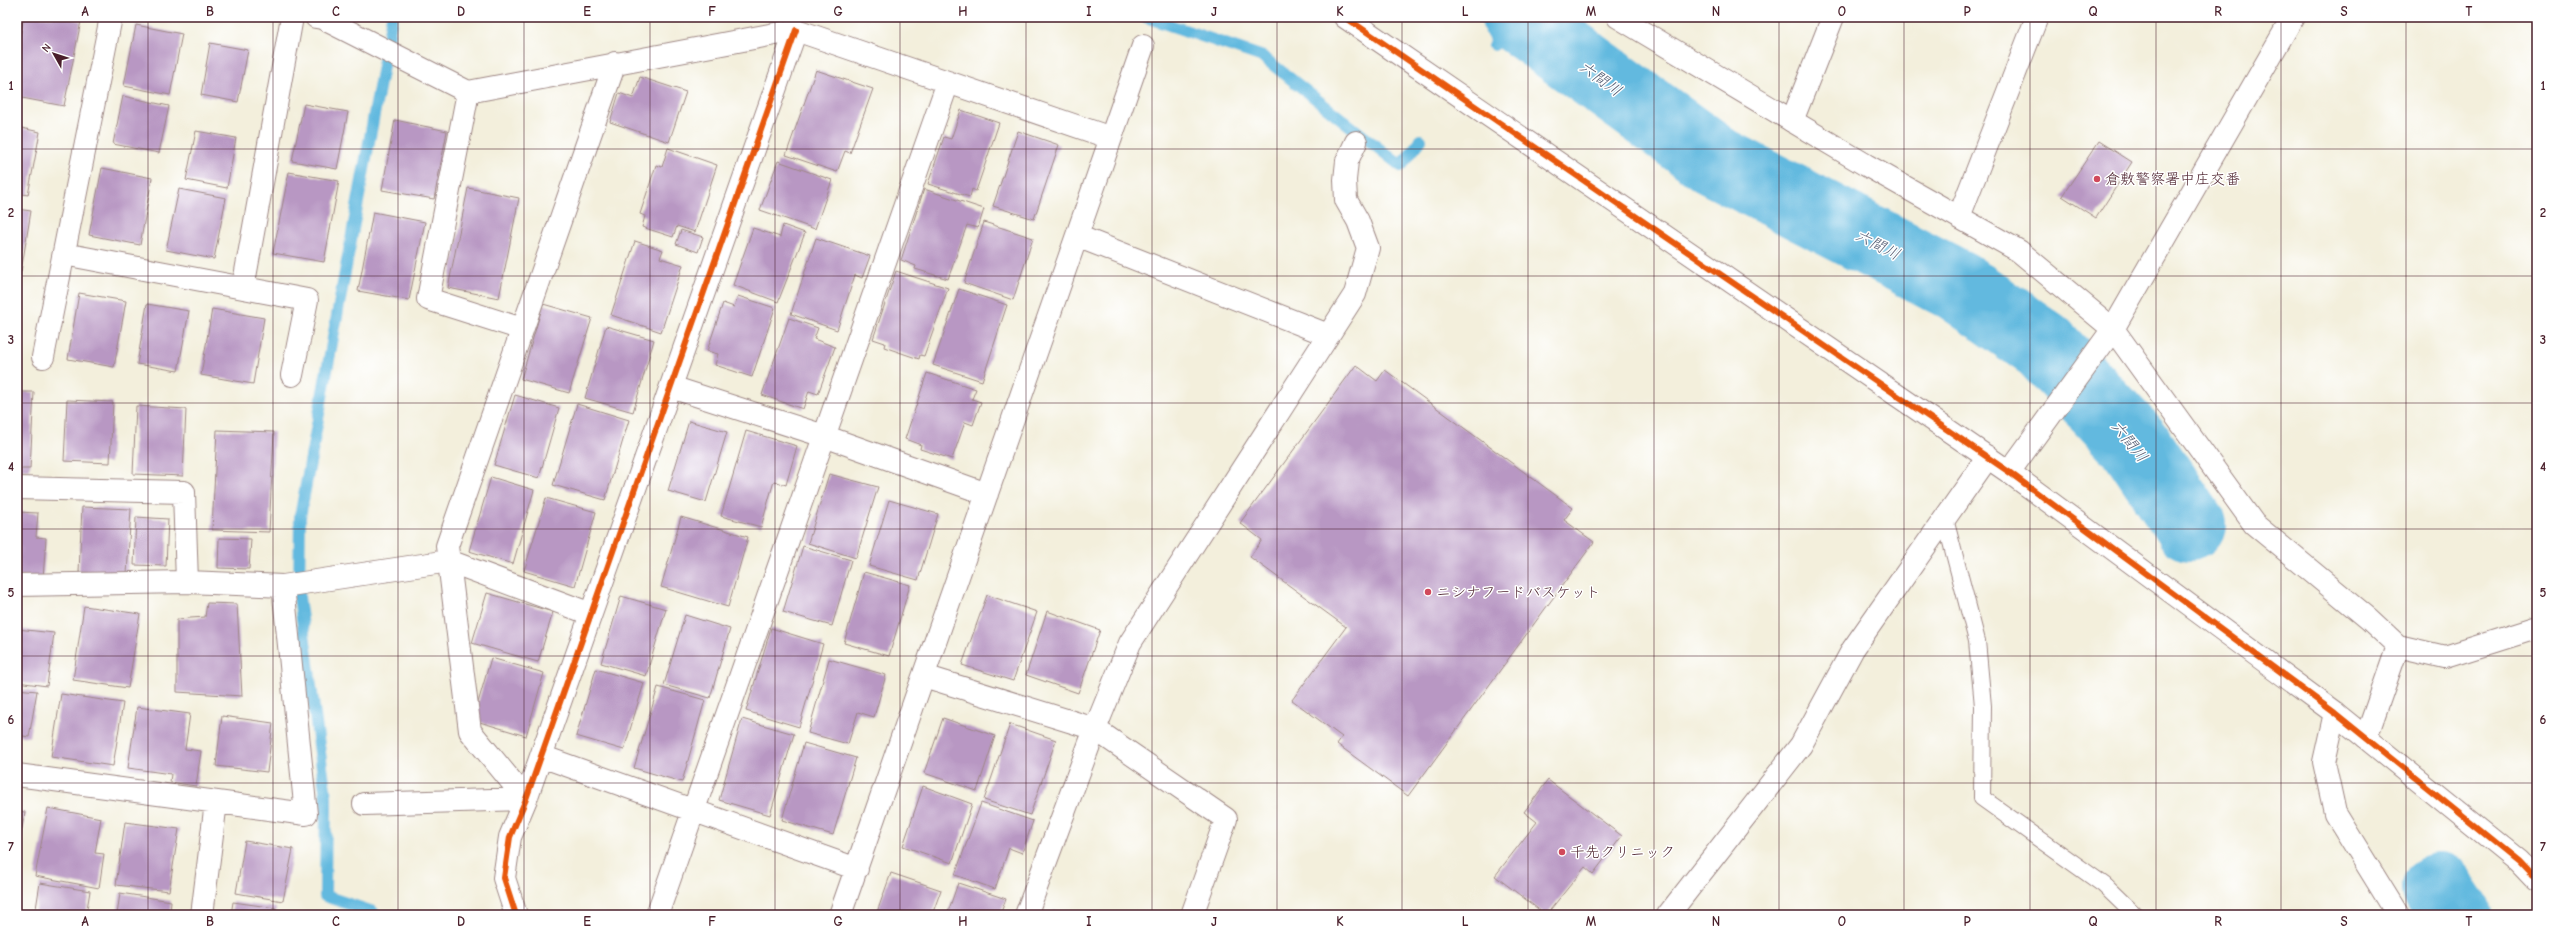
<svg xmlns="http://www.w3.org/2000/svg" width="2554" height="932" viewBox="0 0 2554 932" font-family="'Comic Neue','Klee One',sans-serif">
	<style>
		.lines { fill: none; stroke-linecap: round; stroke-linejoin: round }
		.stream { stroke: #62b9df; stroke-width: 12 }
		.river { stroke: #62b9df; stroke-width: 72 }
		.building { fill: #b897c3 }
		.service-casing { stroke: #9e8784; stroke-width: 18 }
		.minor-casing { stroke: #9e8784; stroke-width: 24 }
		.tertiary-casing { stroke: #9e8784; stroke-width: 24 }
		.service { stroke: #fff; stroke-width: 16 }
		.minor { stroke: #fff; stroke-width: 22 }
		.tertiary { stroke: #fff; stroke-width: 22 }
		.cycleway-casing { stroke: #fff; stroke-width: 8 }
		.cycleway { stroke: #e8590c; stroke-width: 6 }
		.grid { fill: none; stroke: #4a1f2b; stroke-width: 1; stroke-opacity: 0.55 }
		.poi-dot { fill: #d1495b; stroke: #fff; stroke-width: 1.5 }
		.labels { text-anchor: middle; stroke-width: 3; stroke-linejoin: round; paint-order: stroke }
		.poi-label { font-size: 15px; fill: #4a1f2b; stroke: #fff; text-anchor: start }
		.water-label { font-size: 16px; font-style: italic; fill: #545d73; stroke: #fff }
		.neatline { fill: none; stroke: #4a1f2b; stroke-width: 1.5 }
		.grid-label { font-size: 13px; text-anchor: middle; font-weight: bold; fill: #4a1f2b }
	</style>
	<rect width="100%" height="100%" fill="#fff"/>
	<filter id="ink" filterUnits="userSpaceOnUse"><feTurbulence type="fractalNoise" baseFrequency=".025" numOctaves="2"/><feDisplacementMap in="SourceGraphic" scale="8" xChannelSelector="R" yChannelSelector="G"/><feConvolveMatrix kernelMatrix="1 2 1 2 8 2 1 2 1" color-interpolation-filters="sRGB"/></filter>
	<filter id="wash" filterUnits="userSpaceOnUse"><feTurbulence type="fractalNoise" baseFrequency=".012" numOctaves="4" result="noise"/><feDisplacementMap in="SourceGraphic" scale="16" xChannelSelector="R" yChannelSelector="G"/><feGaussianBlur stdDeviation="0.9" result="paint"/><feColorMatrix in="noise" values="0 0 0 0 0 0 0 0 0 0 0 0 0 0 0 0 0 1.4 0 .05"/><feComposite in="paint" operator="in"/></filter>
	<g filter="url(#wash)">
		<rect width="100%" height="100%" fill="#f3efdc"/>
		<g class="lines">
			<path class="stream" d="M 1146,17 L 1263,57 L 1401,166 L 1421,140
				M 1494,45 L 1514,17
				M 372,915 L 373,912 L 325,896 L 326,797 L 299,597 L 300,517 L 392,17"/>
			<path class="river" d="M 1517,17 L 1714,160 L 1958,286 L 2044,346 L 2136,445 L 2190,525
				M 2438,888 L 2456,915"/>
		</g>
		<g id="blocks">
			<path class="building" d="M 24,17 L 63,17 L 81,21 L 64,106 L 17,97 L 17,51 Z
				M 136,25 L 182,34 L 170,95 L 124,86 Z
				M 210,43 L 248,50 L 238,102 L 201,95 Z
				M 816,70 L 873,89 L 850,153 L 845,151 L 837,172 L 786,155 Z
				M 640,77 L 686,92 L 669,142 L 610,122 L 619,93 L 633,98 Z
				M 123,96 L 169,106 L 159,153 L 113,144 Z
				M 304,104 L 348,112 L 337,169 L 292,161 Z
				M 961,110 L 999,123 L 976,191 L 972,189 L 970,197 L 928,184 L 944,137 L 951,139 Z
				M 395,120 L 447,131 L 434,199 L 382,190 Z
				M 17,127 L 40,132 L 28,195 L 17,193 Z
				M 196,131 L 236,138 L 227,188 L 186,180 Z
				M 1018,131 L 1059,145 L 1034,219 L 993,206 Z
				M 2099,141 L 2132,162 L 2096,218 L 2062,196 Z
				M 668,148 L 717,165 L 695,232 L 677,226 L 673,237 L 642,227 L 645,216 L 640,214 L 656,165 L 662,167 Z
				M 778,161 L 832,180 L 815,229 L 760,210 Z
				M 102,168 L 152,178 L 140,245 L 89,235 Z
				M 289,172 L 339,181 L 324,262 L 273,253 Z
				M 468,188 L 519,198 L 499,298 L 448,288 Z
				M 179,189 L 226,198 L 214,259 L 166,250 Z
				M 924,189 L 984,209 L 978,228 L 967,225 L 948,279 L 915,269 L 916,266 L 901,260 Z
				M 17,209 L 31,211 L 21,272 L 17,271 Z
				M 373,212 L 425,222 L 409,300 L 358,291 Z
				M 984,222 L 1033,238 L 1013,300 L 964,283 Z
				M 783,225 L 805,233 L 778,302 L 733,285 L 753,228 L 780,237 Z
				M 681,230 L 703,237 L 698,252 L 676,244 Z
				M 816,238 L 870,256 L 862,278 L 855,275 L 837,330 L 791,314 Z
				M 635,241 L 663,250 L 660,258 L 683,265 L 661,332 L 611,315 Z
				M 896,271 L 948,288 L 924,356 L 920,355 L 919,359 L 884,347 L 885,343 L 873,339 Z
				M 959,289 L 1007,305 L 982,381 L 933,365 Z
				M 79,293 L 126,301 L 114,367 L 68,359 Z
				M 738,296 L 775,308 L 752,377 L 715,365 L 718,354 L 707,351 L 723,303 L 734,307 Z
				M 147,304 L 189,311 L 178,371 L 137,364 Z
				M 543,304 L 592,318 L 569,393 L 521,379 Z
				M 212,309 L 264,318 L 253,384 L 201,375 Z
				M 789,318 L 818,328 L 814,339 L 835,347 L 818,394 L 809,391 L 803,409 L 762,395 Z
				M 606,326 L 654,340 L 633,412 L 585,398 Z
				M 1356,365 L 1377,381 L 1385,370 L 1573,508 L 1564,520 L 1594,542 L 1408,796 L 1337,744 L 1342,737 L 1292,700 L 1346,627 L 1250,557 L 1262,540 L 1240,523 Z
				M 927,373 L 976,389 L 972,399 L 981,402 L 973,425 L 965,422 L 952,459 L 920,449 L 921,445 L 905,439 Z
				M 17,392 L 34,392 L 30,469 L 17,469 Z
				M 515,395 L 559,408 L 539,478 L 494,465 Z
				M 67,400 L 113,402 L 110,463 L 64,461 Z
				M 577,404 L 629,420 L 605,500 L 553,485 Z
				M 136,406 L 186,409 L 183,476 L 133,474 Z
				M 689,421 L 727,432 L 706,502 L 668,491 Z
				M 217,430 L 274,432 L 269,532 L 212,530 Z
				M 746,431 L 797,446 L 786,485 L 774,481 L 761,527 L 721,516 Z
				M 829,474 L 878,487 L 856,558 L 808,543 Z
				M 491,477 L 534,490 L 513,564 L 469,551 Z
				M 546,498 L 596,512 L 575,586 L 524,571 Z
				M 889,500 L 938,514 L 918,580 L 869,566 Z
				M 82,507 L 131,509 L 127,574 L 79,572 Z
				M 17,512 L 38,513 L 36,537 L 46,538 L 43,578 L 17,576 Z
				M 136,517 L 168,519 L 166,566 L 134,565 Z
				M 681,517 L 748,537 L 728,607 L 661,587 Z
				M 219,538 L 251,539 L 249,569 L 218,568 Z
				M 803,546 L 851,560 L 832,626 L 783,612 Z
				M 864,572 L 910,585 L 889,656 L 844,643 Z
				M 487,593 L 553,612 L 538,662 L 472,643 Z
				M 987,595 L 1037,612 L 1013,681 L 962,665 Z
				M 621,596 L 666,609 L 646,676 L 601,663 Z
				M 207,603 L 237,604 L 242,696 L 177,692 L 177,619 L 205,617 Z
				M 84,606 L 140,614 L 128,688 L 73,680 Z
				M 1047,611 L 1100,630 L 1078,693 L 1026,675 Z
				M 685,615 L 730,629 L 710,698 L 664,685 Z
				M 771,628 L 823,644 L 799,727 L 746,711 Z
				M 17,629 L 54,633 L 47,686 L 17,682 Z
				M 491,658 L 544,673 L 526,736 L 473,720 Z
				M 829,659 L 886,675 L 874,717 L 858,712 L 848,744 L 808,733 Z
				M 596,669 L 644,683 L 624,750 L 576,736 Z
				M 658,687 L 705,700 L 682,782 L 634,768 Z
				M 17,689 L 37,691 L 29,737 L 17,735 Z
				M 61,694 L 123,703 L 113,766 L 51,757 Z
				M 137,707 L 190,714 L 185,749 L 201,751 L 196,786 L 170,782 L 171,774 L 128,768 Z
				M 222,716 L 273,723 L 267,772 L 216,766 Z
				M 943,718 L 995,736 L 977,791 L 924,773 Z
				M 742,719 L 794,734 L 770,815 L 719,800 Z
				M 1010,724 L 1056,740 L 1030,815 L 984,800 Z
				M 804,743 L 856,758 L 833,835 L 782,820 Z
				M 1548,780 L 1622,836 L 1593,874 L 1585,867 L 1546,915 L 1495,876 L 1537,822 L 1524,812 Z
				M 923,786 L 972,804 L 952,863 L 903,846 Z
				M 981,803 L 1033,821 L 1022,853 L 1009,848 L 995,889 L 955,875 Z
				M 48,808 L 101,818 L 95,853 L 104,854 L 99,888 L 35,876 Z
				M 17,811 L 25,812 L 18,850 L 17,850 Z
				M 125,822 L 179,829 L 169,891 L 116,885 Z
				M 245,841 L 293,849 L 283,901 L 236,893 Z
				M 891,873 L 941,890 L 932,915 L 876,915 Z
				M 40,883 L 90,891 L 86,915 L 35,915 Z
				M 958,883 L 1006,899 L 1000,915 L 947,915 Z
				M 120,893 L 171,901 L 170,915 L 117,915 Z
				M 233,902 L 276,908 L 275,915 L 231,915 Z
				M 1054,910 L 1068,915 L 1052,915 Z"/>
		</g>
	</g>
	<g filter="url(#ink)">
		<use href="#blocks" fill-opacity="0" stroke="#9e8784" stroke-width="1"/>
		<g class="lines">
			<defs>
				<path id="service" d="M 1945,519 L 1977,641 L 1983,706 L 1982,798 L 2104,885 L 2135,915"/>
				<path id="minor" d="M 316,17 L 322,18 L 468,92 L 796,30 L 1111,138
					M 468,92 L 428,299 L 522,329
					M 1792,121 L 1833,17
					M 1959,217 L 2037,17
					M 1077,236 L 1328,335
					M 64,254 L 307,300 L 292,375
					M 243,288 L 292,17
					M 2113,329 L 2254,524 L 2369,619 L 2398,646 L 2366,738
					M 43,357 L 111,17
					M 671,387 L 824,436 L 987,494
					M 17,488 L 184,492 L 187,582
					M 17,585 L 187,582 L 283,586 L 449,561 L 591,614
					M 2398,646 L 2445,657 L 2537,628
					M 924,676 L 1095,729 L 1226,819 L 1192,915
					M 2335,713 L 2324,762 L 2335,813 L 2398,915
					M 541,756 L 857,869
					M 17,775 L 306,814 L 283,586
					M 526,799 L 470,731 L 447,546 L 615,63
					M 364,804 L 526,799
					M 202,915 L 216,802
					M 516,915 L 504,878 L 510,837 L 526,799 L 796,30
					M 657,915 L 948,82
					M 840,915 L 1143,46
					M 1026,915 L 1095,729 L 1130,643 L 1355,294 L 1368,248 L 1358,221 L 1346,200 L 1345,180 L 1347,161 L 1356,142
					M 1668,915 L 1801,745 L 1853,649 L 1988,457"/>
				<path id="tertiary" d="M 1345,17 L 2009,472 L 2335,713 L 2518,861 L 2537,881
					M 1618,17 L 1866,165 L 2019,251 L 2113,329
					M 2009,472 L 2113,329 L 2293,17"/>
			</defs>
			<use href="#service" class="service-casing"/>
			<use href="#minor" class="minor-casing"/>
			<use href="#tertiary" class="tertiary-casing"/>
			<use href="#service" class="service"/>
			<use href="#minor" class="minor"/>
			<use href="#tertiary" class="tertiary"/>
			<defs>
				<path id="cycleway" d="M 1345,17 L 2009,472 L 2335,713 L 2518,861 L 2537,881
					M 516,915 L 504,878 L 510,837 L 526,799 L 796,30"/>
			</defs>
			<use href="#cycleway" class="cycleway-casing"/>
			<use href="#cycleway" class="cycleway"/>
		</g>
	</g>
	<path class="grid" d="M 148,17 L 148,915M 273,17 L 273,915M 398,17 L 398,915M 524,17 L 524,915M 650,17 L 650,915M 775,17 L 775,915M 900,17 L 900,915M 1026,17 L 1026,915M 1152,17 L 1152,915M 1277,17 L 1277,915M 1402,17 L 1402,915M 1528,17 L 1528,915M 1654,17 L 1654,915M 1779,17 L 1779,915M 1904,17 L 1904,915M 2030,17 L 2030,915M 2156,17 L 2156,915M 2281,17 L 2281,915M 2406,17 L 2406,915M 17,149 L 2537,149M 17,276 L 2537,276M 17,403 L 2537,403M 17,529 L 2537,529M 17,656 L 2537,656M 17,783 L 2537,783"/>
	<g class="poi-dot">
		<circle cx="2097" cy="179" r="4"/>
		<circle cx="1428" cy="592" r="4"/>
		<circle cx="1562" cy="852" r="4"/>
	</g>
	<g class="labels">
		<g class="poi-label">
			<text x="2105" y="184">倉敷警察署中庄交番</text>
			<text x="1436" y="597">ニシナフードバスケット</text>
			<text x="1570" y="857">千先クリニック</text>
		</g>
		<g class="water-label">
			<text transform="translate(1601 78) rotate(36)" y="6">六間川</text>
			<text transform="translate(1878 244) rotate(27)" y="6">六間川</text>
			<text transform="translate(2130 441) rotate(51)" y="6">六間川</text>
		</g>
	</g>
	<rect width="2554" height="932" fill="none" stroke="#fff" stroke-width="44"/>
	<g transform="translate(54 54) rotate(309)" stroke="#ffffff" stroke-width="3" paint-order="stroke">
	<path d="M0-3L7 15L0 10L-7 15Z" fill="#4a1f2b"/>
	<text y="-6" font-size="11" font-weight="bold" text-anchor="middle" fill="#4a1f2b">N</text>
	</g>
	<rect x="22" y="22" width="2510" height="888" class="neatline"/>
	<g class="grid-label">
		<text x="85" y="16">A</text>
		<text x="210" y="16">B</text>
		<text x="336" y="16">C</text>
		<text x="461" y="16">D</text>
		<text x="587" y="16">E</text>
		<text x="712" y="16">F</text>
		<text x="838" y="16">G</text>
		<text x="963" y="16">H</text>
		<text x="1089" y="16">I</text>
		<text x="1214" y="16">J</text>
		<text x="1340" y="16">K</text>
		<text x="1465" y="16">L</text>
		<text x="1591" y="16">M</text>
		<text x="1716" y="16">N</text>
		<text x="1842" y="16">O</text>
		<text x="1967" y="16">P</text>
		<text x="2093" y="16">Q</text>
		<text x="2218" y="16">R</text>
		<text x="2344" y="16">S</text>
		<text x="2469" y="16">T</text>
		<text x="11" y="90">1</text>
		<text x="2543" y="90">1</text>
		<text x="11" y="217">2</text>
		<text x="2543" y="217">2</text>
		<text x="11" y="344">3</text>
		<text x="2543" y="344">3</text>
		<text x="11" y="471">4</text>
		<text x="2543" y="471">4</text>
		<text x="11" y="597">5</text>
		<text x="2543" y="597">5</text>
		<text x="11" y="724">6</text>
		<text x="2543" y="724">6</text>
		<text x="11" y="851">7</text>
		<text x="2543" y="851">7</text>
		<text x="85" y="926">A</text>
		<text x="210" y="926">B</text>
		<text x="336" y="926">C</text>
		<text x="461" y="926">D</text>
		<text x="587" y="926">E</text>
		<text x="712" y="926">F</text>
		<text x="838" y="926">G</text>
		<text x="963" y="926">H</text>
		<text x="1089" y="926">I</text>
		<text x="1214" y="926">J</text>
		<text x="1340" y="926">K</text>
		<text x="1465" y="926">L</text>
		<text x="1591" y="926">M</text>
		<text x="1716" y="926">N</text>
		<text x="1842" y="926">O</text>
		<text x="1967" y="926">P</text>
		<text x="2093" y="926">Q</text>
		<text x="2218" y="926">R</text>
		<text x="2344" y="926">S</text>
		<text x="2469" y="926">T</text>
	</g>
</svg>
